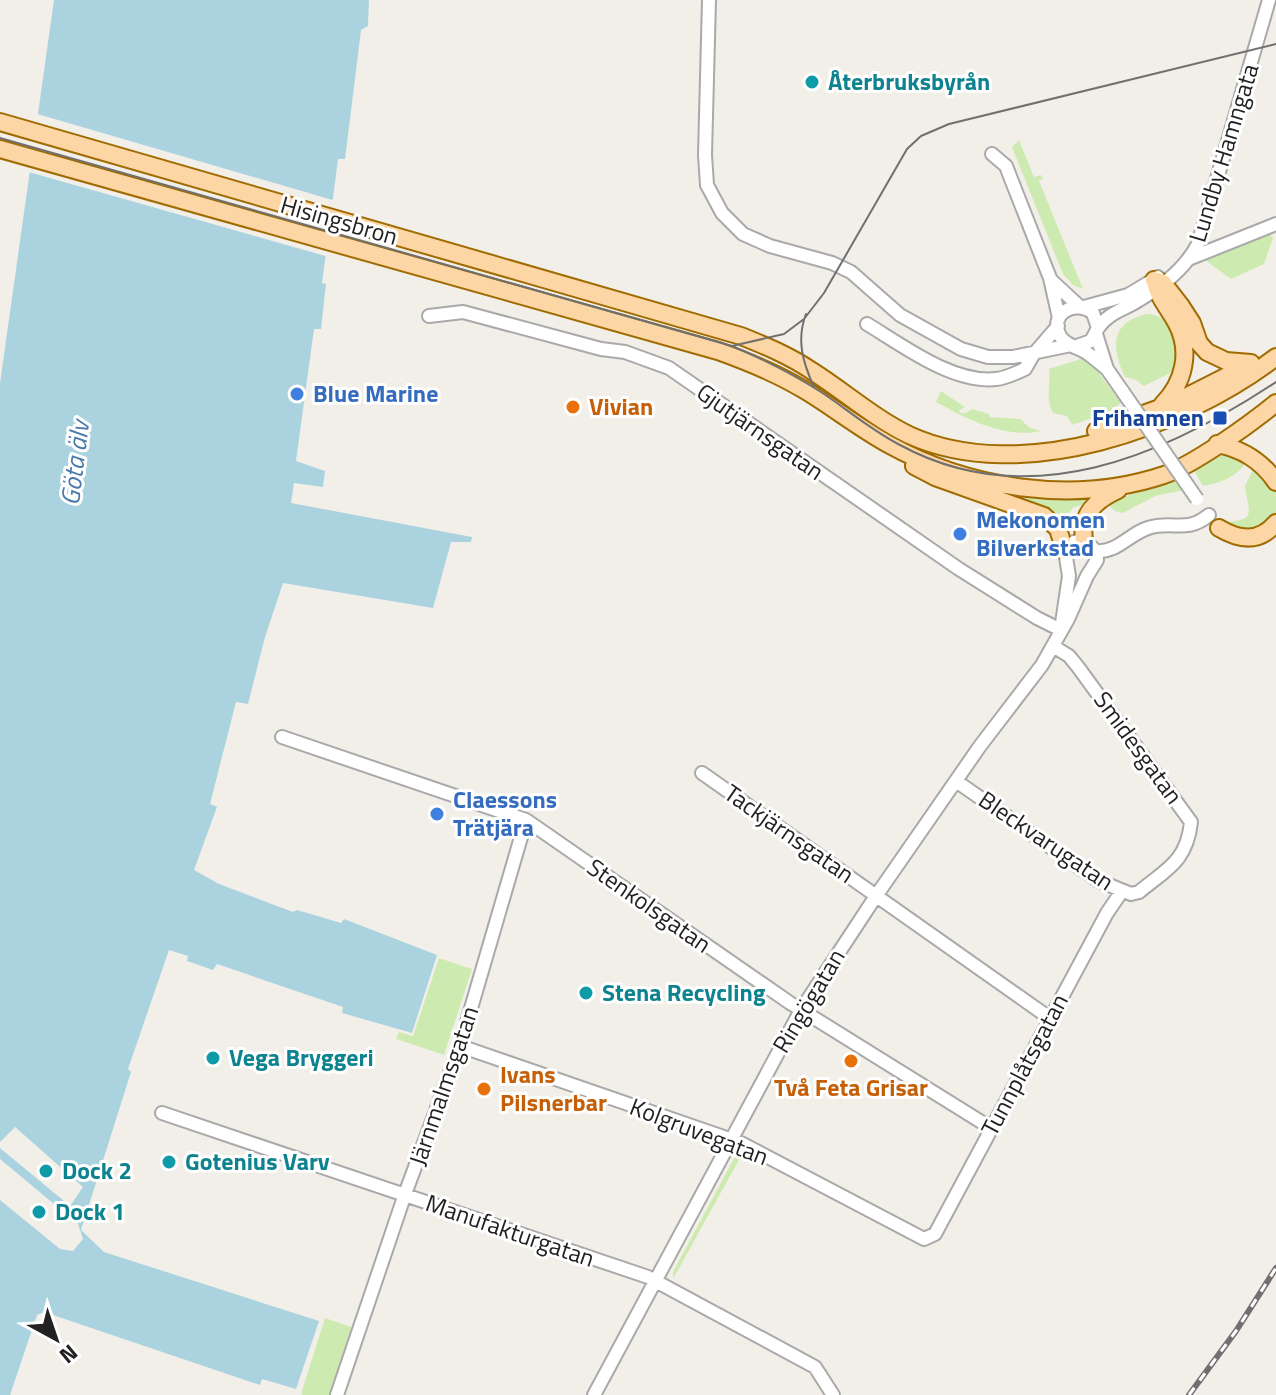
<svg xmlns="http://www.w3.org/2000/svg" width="1276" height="1395" viewBox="0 0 1276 1395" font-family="'Titillium Web',sans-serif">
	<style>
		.grass { fill: #cdebb0 }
		.water { fill: #aad3df }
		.pier { fill: #f2efe9 }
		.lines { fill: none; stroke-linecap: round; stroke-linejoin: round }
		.minor-casing { stroke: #a9a9a9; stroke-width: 16 }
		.major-casing { stroke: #a06b00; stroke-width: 20 }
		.minor { stroke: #fff; stroke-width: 12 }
		.major { stroke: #fcd6a4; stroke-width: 16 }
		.tram { stroke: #707070; stroke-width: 2 }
		.rail-casing { stroke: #707070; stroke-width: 6 }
		.rail { stroke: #fff; stroke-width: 3; stroke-dasharray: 9; stroke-linecap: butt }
		.minor-bridge-casing { stroke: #a9a9a9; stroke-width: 16; stroke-linecap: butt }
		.minor-bridge { stroke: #fff; stroke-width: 12 }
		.culture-dot { fill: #0f9aa8; stroke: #fff; stroke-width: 3 }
		.shop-dot { fill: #3f7fe0; stroke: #fff; stroke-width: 3 }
		.food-dot { fill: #e8710a; stroke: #fff; stroke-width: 3 }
		.transit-dot { fill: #1a4fb4; stroke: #fff; stroke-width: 3 }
		.labels { text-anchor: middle; stroke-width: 6; stroke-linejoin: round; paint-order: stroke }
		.culture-label { font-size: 24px; font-weight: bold; fill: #0d838f; stroke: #fff; text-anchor: start }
		.street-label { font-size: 24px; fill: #222; stroke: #fff }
		.shop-label { font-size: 24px; font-weight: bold; fill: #366cbe; stroke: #fff; text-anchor: start }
		.food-label { font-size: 24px; font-weight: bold; fill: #c56008; stroke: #fff; text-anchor: start }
		.transit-label { font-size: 24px; font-weight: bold; fill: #164399; stroke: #fff; text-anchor: end }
		.water-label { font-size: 26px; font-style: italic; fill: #4a7aab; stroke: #fff }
	</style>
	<rect width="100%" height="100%" fill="#f2efe9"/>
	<path class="grass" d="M 1019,140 L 1034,177 L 1041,175 L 1043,178 L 1039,181 L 1083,289 L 1073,285 L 1063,274 L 1012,147 Z
		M 1269,234 L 1273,238 L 1264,264 L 1231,279 L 1205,260 Z
		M 1147,314 C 1174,313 1182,352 1172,372 L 1144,386 L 1134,379 L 1125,377 C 1111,348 1110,322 1147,314 Z
		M 1087,357 L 1121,403 L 1107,413 L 1072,425 L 1067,416 L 1053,413 C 1045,400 1051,385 1049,369 Z
		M 941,391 L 965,407 L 959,410 L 960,413 L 966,413 L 972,409 L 989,414 L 990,417 L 1020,419 L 1030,428 L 1041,431 C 1006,439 966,419 936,402 Z
		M 1232,454 L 1247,462 C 1234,478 1223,482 1203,486 L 1194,471 L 1220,456 Z
		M 1254,467 L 1271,482 L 1276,490 L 1276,517 L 1272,522 L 1243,533 L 1224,522 C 1257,520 1249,514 1245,486 Z
		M 946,476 L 1092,495 L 1094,497 L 1087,504 L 1074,507 L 1059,524 Z
		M 1176,479 L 1184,490 L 1155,496 L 1123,513 L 1115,511 L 1106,503 Z
		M 439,958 L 472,969 L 444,1055 L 396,1039 L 399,1032 L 413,1036 Z
		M 741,1155 L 746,1157 L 745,1160 L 740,1158 L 673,1279 L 673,1272 L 732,1162 L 736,1156 Z
		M 325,1318 L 354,1328 L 332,1395 L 303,1395 L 301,1394 Z"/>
	<path class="water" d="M 54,0 L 369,0 L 368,26 L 361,30 L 345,159 L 338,159 L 322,283 L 326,284 L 321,329 L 314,329 L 296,461 L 325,471 L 323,487 L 294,483 L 291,503 L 472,537 L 471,542 L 451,542 L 433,608 L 283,583 L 265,637 L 248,704 L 236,702 L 210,804 L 217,807 L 194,870 L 219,884 L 293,912 L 297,910 L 341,923 L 344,919 L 437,955 L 412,1033 L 342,1013 L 343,1007 L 217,964 L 213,970 L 187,961 L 188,956 L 169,950 L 128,1069 L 131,1072 L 81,1230 L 104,1252 L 319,1321 L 296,1389 L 262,1379 L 260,1385 L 44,1312 L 37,1315 L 10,1395 L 0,1395 L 0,1200 L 60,1249 L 73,1251 L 83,1239 L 78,1224 L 0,1159 L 0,1148 L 70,1206 L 83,1187 L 15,1127 L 0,1142 L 0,383 Z"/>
	<path class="pier" d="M 34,113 L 336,201 L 329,257 L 25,171 Z"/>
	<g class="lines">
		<defs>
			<path id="minor" d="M 709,0 L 705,155 L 707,185 L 722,213 L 743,234 L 770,246 L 832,263 L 851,272 L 900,315 L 961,349 L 988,357 L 1013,357 L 1071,345
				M 992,154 L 1006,166 L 1011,179 L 1050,278 L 1059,318
				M 1191,258 L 1276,224
				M 1052,281 L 1079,306
				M 1084,307 L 1128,295 L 1158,277
				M 429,316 L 463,312 L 601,349 L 625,352 L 669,368 L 959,569 L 1037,618 L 1061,630
				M 867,324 C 902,345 953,384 996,379 C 1006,378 1016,373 1025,369 L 1033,355 L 1058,326
				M 1098,328 C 1109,312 1124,310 1139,300 C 1163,286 1185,269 1198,244 L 1269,0
				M 1096,334 L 1107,369 L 1123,392
				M 1077,346 L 1091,341 L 1098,328 L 1093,313 C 1076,299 1048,313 1060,336 C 1066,346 1078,347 1087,353 C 1094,358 1101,364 1107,369
				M 1096,551 C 1117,553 1129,534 1148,528 C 1173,520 1186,534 1209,515
				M 282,737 L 526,820 L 790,1003 L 991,1128
				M 702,773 L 1051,1019
				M 956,781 L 1099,881 L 1131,894 L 1139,892 C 1167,869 1187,861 1191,822 L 1078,667 L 1069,656 L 1053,646
				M 460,1046 L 741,1143 L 924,1239 L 935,1234 L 1107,913 L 1122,891
				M 162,1113 L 648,1277 L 815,1367 L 833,1395
				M 337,1395 L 405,1194 L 460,1046 L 526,820
				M 594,1395 L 801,1010 L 876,896 L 980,746 L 1042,665 L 1068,619 L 1087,576 L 1097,560 L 1096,551 L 1084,540 L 1074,542 L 1065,551 L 1069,576 L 1061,630"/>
			<path id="major" d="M 0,122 L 741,336 C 766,346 790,356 812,371 C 845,392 874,418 909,435 C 1021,486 1183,428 1276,357
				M 0,149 L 718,351 C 749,362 778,374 806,391 C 834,408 859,428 888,444 C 969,489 1074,505 1164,475 C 1195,464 1250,424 1276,403
				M 1154,280 L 1163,283 L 1181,306 L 1192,323 L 1199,343 L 1207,352 L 1226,361 L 1251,363
				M 1155,282 C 1158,297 1169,309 1176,322 C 1192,351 1184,383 1162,405
				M 1096,431 L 1174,403 L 1243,368
				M 1217,444 C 1242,449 1261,460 1276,482
				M 914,466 L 935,477 L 1044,516 L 1058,529 L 1065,551
				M 1219,528 C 1239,540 1259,543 1276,523
				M 1084,540 C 1080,514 1096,500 1118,490"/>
		</defs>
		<use href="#minor" class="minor-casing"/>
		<use href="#major" class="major-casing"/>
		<use href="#minor" class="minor"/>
		<use href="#major" class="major"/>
		<path class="tram" d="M 0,138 L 732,346 C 765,360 795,375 824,394 C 849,411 873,431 900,445 C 1029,515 1164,456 1276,382
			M 806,314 C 796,340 803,363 814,387
			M 732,346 L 784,334 L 804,319 L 824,293 L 907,149 L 921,136 L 949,124 L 1276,44"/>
		<defs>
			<path id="rail" d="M 1189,1395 L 1236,1331 L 1276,1268"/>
		</defs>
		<use href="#rail" class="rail-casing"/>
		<use href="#rail" class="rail"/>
		<defs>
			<path id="minor-bridge" d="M 1123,392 L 1197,499"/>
		</defs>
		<use href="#minor-bridge" class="minor-bridge-casing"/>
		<use href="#minor-bridge" class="minor-bridge"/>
	</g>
	<g class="culture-dot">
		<circle cx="812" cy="82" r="8"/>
		<circle cx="586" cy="993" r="8"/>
		<circle cx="213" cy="1058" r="8"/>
		<circle cx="169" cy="1162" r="8"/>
		<circle cx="46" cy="1171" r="8"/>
		<circle cx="39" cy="1212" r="8"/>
	</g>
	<g class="shop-dot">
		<circle cx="297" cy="394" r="8"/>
		<circle cx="960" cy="534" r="8"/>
		<circle cx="437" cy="814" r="8"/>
	</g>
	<g class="food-dot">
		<circle cx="573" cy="407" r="8"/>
		<circle cx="851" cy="1061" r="8"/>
		<circle cx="484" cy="1089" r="8"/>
	</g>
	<rect class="transit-dot" x="1212" y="410" width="16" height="16" rx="4"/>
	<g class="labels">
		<g class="culture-label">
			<text x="828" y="90">Återbruksbyrån</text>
			<text x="602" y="1001">Stena Recycling</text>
			<text x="229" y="1066">Vega Bryggeri</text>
			<text x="185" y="1170">Gotenius Varv</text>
			<text x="62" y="1179">Dock 2</text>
			<text x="55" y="1220">Dock 1</text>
		</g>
		<g class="street-label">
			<text transform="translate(1224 153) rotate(-73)" y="8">Lundby Hamngata</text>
			<text transform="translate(339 221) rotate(16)" y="8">Hisingsbron</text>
			<text transform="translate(760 432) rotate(35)" y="8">Gjutjärnsgatan</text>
			<text transform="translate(1138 748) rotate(54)" y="8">Smidesgatan</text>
			<text transform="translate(789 834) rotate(35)" y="8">Tackjärnsgatan</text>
			<text transform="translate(1046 841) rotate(34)" y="8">Bleckvarugatan</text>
			<text transform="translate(649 906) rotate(35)" y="8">Stenkolsgatan</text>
			<text transform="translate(809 1001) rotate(-59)" y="8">Ringögatan</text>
			<text transform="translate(1025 1065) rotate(-62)" y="8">Tunnplåtsgatan</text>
			<text transform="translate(444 1086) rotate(-71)" y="8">Järnmalmsgatan</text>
			<text transform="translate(699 1132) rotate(21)" y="8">Kolgruvegatan</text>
			<text transform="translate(510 1231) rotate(19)" y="8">Manufakturgatan</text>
		</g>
		<g class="shop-label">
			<text x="313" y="402">Blue Marine</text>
			<text x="976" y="528">Mekonomen<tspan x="976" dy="28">Bilverkstad</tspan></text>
			<text x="453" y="808">Claessons<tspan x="453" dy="28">Trätjära</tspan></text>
		</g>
		<g class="food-label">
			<text x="589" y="415">Vivian</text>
			<text x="500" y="1083">Ivans<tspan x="500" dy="28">Pilsnerbar</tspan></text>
			<text x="851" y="1096" text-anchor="middle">Två Feta Grisar</text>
		</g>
		<g class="transit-label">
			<text x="1204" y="426">Frihamnen</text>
		</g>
		<g class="water-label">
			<text transform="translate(75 463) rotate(-83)" y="9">Göta älv</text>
		</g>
	</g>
	<g transform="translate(56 1339) rotate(140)" stroke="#ffffff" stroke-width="6" paint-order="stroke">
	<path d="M0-6L14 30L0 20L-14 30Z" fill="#222222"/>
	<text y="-12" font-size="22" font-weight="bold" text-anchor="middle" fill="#222222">N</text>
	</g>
</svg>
